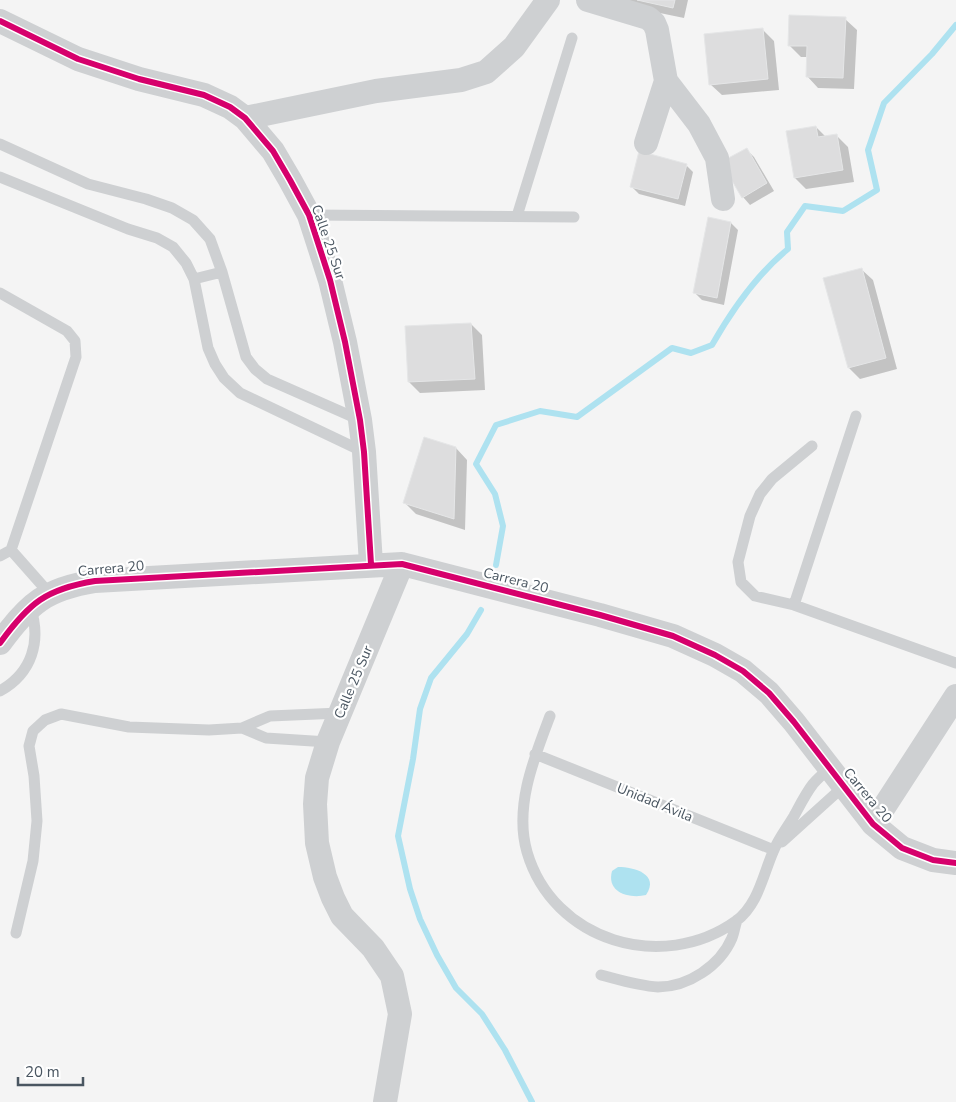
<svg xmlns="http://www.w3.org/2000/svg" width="956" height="1102" viewBox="0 0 956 1102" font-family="'Nunito Sans',sans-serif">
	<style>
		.water { fill: #aee2f0 }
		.shadow { fill: #0003 }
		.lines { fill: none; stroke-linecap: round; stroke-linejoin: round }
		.stream { stroke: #aee2f0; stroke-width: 6 }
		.building { fill: #ddddde; stroke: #e5e6e7 }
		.lane { stroke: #ced0d2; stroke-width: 11 }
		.street { stroke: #ced0d2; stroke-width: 24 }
		.cycleway-casing { stroke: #fff; stroke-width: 9 }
		.cycleway { stroke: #d6006c; stroke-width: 6 }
		.labels { text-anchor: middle; stroke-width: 4.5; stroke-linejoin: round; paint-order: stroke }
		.street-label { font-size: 14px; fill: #4a5661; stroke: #fff }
	</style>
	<rect width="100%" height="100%" fill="#f4f4f4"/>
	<path class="water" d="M 618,867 C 634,867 660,874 646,895 C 630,899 606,893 612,871 Z"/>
	<path class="shadow" d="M 620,0 L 688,0 L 684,18 L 626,6 Z
		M 845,19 L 857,30 L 854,89 L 818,88 L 807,76 L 808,57 L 801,57 L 789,45 Z
		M 763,30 L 774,41 L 779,90 L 722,95 L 710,84 Z
		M 816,127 L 826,137 L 837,136 L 848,147 L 854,182 L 806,189 L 795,178 Z
		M 746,149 L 754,157 L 774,191 L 750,205 L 743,197 Z
		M 686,165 L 693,172 L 685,206 L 639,194 L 632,187 Z
		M 731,223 L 738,230 L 724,305 L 702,300 L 695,293 Z
		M 861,269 L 873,280 L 897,369 L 860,379 L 849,368 Z
		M 471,324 L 482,335 L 485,390 L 420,393 L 409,382 Z
		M 456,448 L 467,460 L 465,530 L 416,514 L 405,503 Z"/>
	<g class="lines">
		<path class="stream" d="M 496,565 L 503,526 L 495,494 L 476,464 L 496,425 L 540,411 L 577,417 L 672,348 L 691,353 L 712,345 C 732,310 756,275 788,249 L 787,232 L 805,206 L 843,211 L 877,190 L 868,150 L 884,103 L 932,54 L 956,25
			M 481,610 L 467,634 L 431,678 L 420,709 L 413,759 L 398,836 L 410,889 L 420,919 L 437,955 L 456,988 L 482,1014 L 505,1050 L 532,1102"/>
	</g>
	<path class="building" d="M 637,0 L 675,0 L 673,8 Z
		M 789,15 L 846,17 L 843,78 L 806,77 L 807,46 L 788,46 Z
		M 763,28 L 768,79 L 709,85 L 704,34 Z
		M 816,126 L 818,137 L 837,134 L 843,170 L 794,178 L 786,131 Z
		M 747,148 L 767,183 L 742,198 L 721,162 Z
		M 639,151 L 687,164 L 678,199 L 630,187 Z
		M 708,217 L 731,222 L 717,298 L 693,293 Z
		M 862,268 L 886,358 L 848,368 L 823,278 Z
		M 471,323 L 475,379 L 408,382 L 405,326 Z
		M 424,437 L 456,447 L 454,519 L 403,503 Z"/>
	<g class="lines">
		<path class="lane" d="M 0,144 L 88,184 L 146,199 L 172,208 L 193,220 L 210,239 L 222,272 L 246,357 L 255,369 L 267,379 L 360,420
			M 0,177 L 128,229 L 157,238 L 173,247 L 186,263 L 194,279 L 208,348 L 215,364 L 224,378 L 240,393 L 364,452
			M 309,215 L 574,217
			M 517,216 L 572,38
			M 194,279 L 222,272
			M 0,293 L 67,331 L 75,341 L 76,357 L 11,550 L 0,556
			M 812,446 L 772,479 L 760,494 L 750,516 L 738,562 L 741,582 L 755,596 L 794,605 L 956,663
			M 11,550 L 49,593
			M 794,605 L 856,416
			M 0,691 C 32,673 42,641 30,606
			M 550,716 C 534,758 514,807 527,852 C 553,941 662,974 736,921 C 758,905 763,875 773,852 C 778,839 787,828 794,816 C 800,805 806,793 813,784 C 818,778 824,773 830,768
			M 242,728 L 266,738 L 328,742
			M 535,754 L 774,850
			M 782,842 L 844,786
			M 16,933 L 33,861 L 37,821 L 34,776 L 29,746 L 33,731 L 45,720 L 61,714 L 129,727 L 209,730 L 242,728 L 270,716 L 340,713
			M 601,975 C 620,980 639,986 658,987 C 688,987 720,966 732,938 C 734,933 735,926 737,920"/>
		<path class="street" d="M 588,0 L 648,18 L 654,23 L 657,30 L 666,81 L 699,124 L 717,158 L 723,199
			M 0,21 L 78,59 L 139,79 L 204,95 L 230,107 L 245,118 L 273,151 L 290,180 L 309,215 L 330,280 L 345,342 L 360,420 L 364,452 L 371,564
			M 245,118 L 376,91 L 461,80 L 486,72 L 514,47 L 548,0
			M 646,143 L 666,81
			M 0,643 C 29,603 46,589 95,581 L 402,564 L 600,615 L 673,636 L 715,655 L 743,671 L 769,693 L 794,722 L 873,824 L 902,848 L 933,860 L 956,863
			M 873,824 L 956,696
			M 385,1102 L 400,1014 L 392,976 L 373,948 L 342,916 L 333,898 L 325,877 L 317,843 L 315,804 L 317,778 L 328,742 L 402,564"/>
		<defs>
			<path id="cycleway" d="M 0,21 L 78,59 L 139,79 L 204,95 L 230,107 L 245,118 L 273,151 L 290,180 L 309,215 L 330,280 L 345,342 L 360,420 L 364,452 L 371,564
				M 0,643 C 29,603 46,589 95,581 L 402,564 L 600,615 L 673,636 L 715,655 L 743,671 L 769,693 L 794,722 L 873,824 L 902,848 L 933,860 L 956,863"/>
		</defs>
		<use href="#cycleway" class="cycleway-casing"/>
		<use href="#cycleway" class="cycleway"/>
	</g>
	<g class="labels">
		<g class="street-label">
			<text transform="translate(329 242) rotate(71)" y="5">Calle 25 Sur</text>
			<text transform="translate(111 568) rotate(-5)" y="5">Carrera 20</text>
			<text transform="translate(516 580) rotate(14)" y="5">Carrera 20</text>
			<text transform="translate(353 682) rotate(-67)" y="5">Calle 25 Sur</text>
			<text transform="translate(868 795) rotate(50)" y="5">Carrera 20</text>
			<text transform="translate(655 802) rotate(22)" y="5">Unidad Ávila</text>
		</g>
	</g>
	<path d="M18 1077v8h65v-8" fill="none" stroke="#4a5661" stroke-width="2.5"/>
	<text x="25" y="1077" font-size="15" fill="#4a5661" stroke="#ffffff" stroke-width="4" paint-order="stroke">20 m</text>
</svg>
